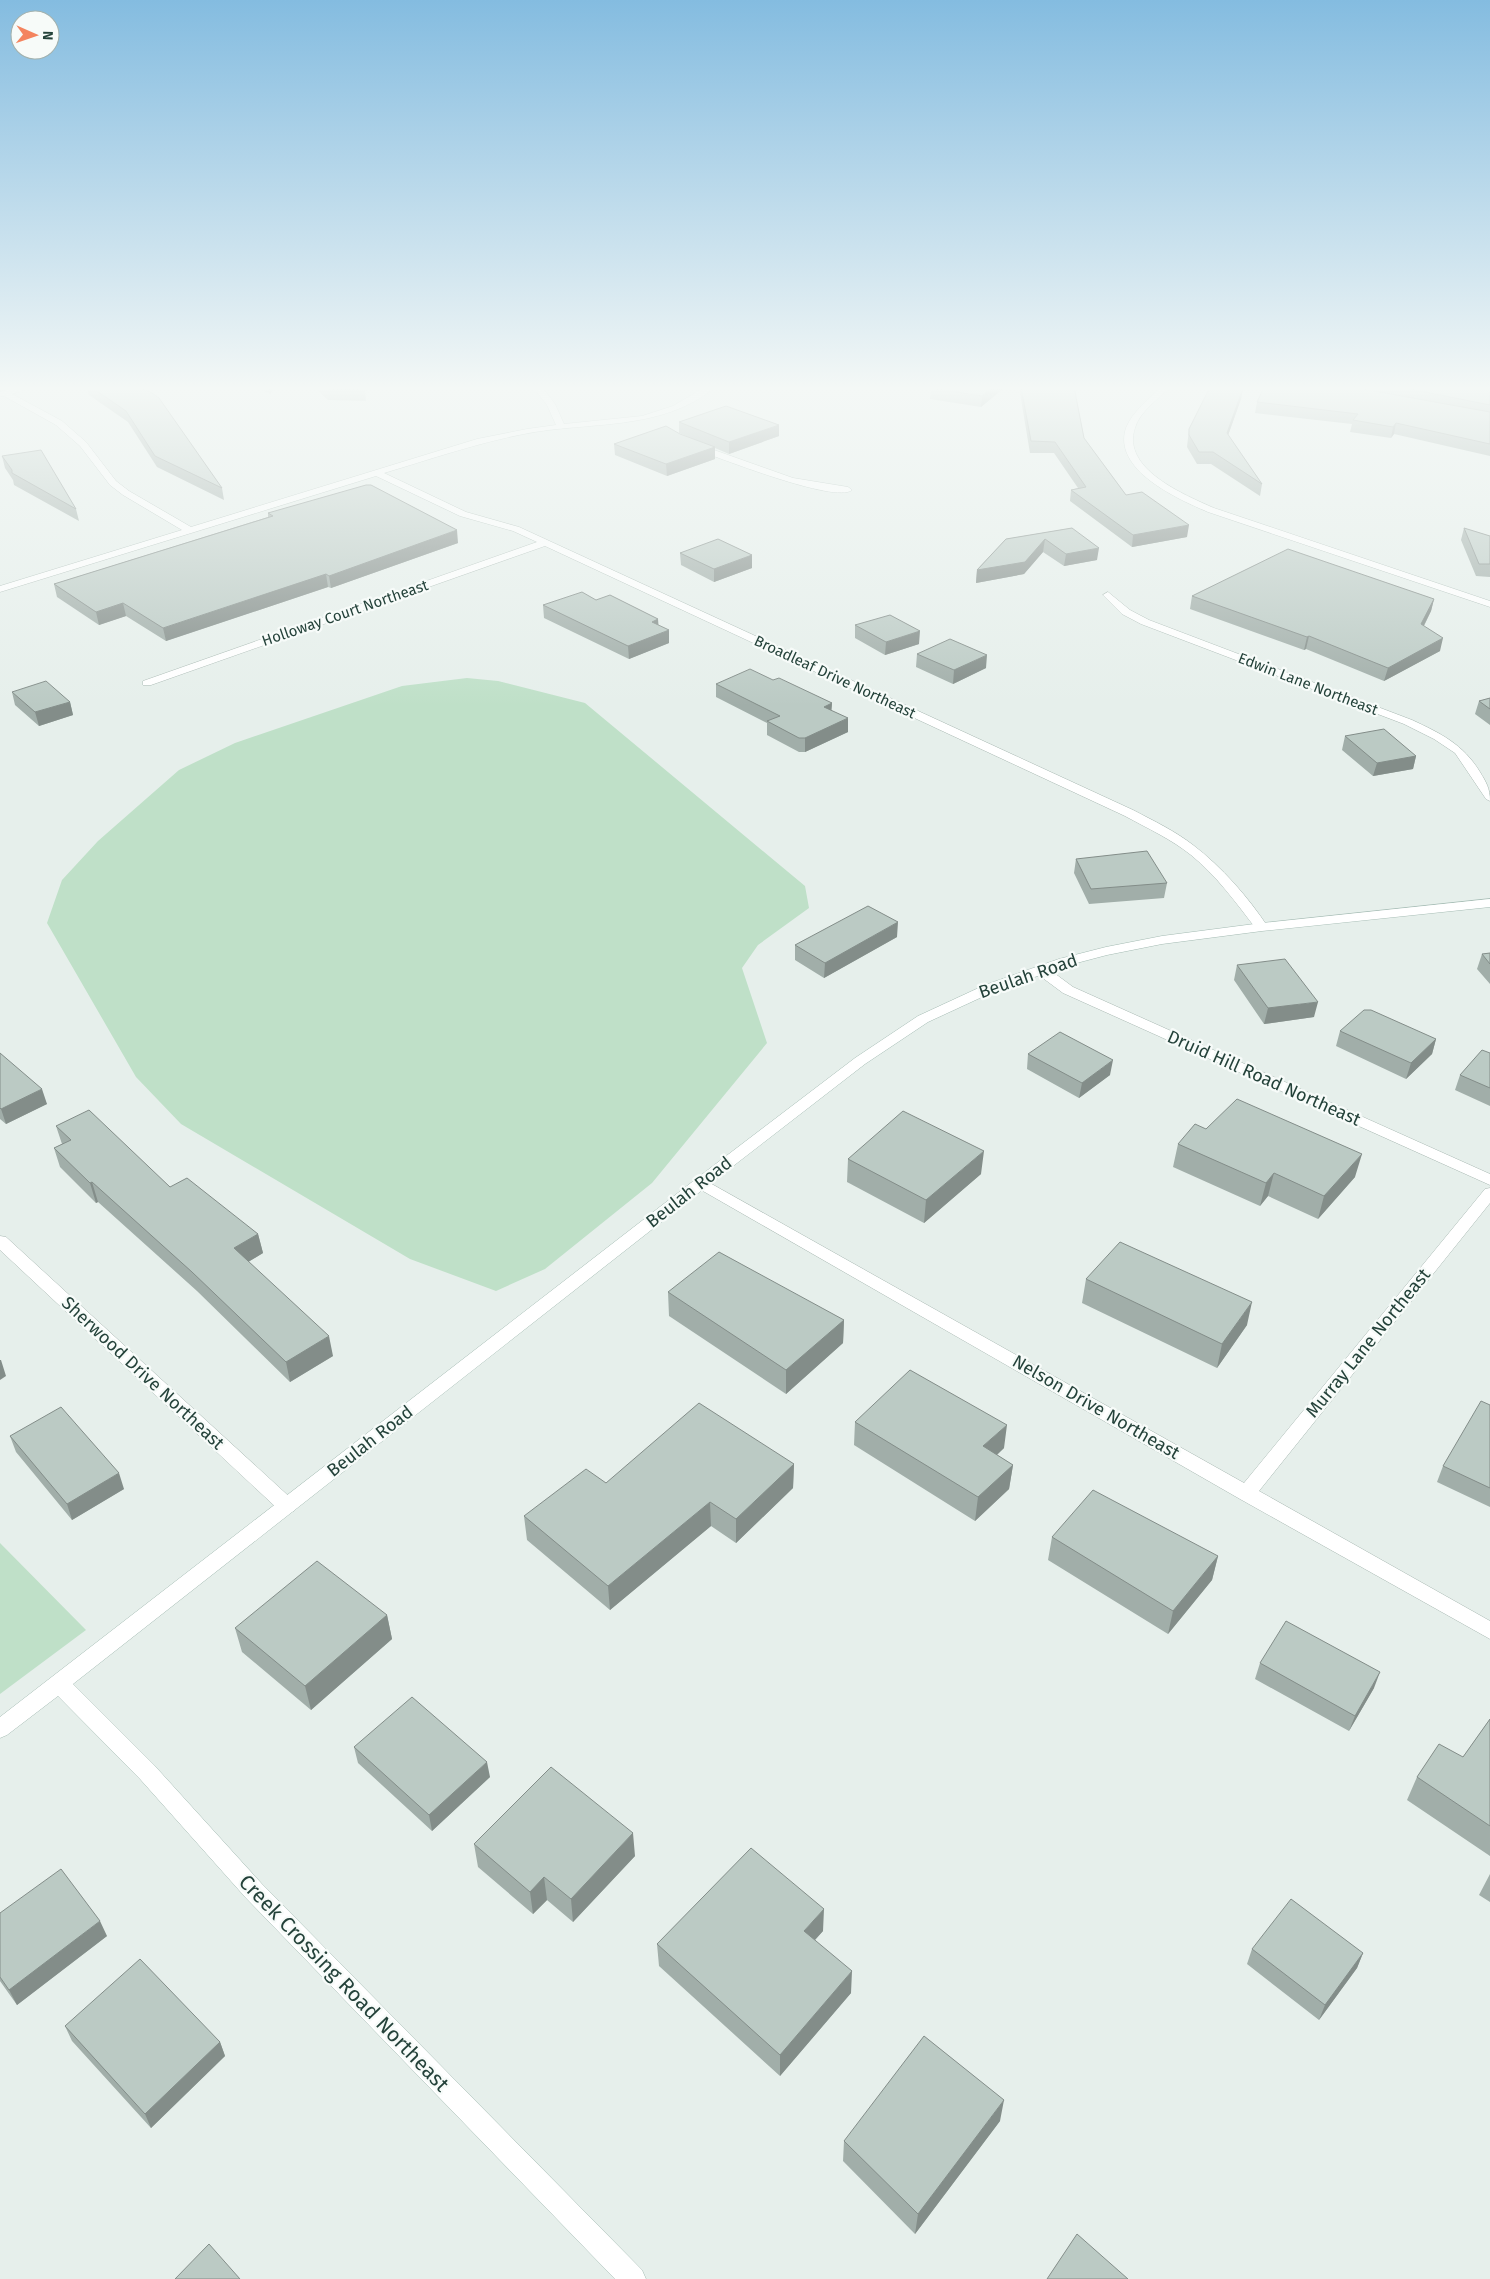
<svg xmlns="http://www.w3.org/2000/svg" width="1490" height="2279" viewBox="0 0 1490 2279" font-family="'Fira Sans',sans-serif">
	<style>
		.green { fill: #bfe0c8 }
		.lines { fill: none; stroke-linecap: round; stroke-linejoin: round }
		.street-casing { stroke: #a8b8b2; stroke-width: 1 }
		.secondary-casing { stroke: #a4bbb3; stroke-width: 1 }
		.street { fill: #fff; fill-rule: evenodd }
		.secondary { fill: #fff; fill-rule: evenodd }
		.wall { fill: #a1aea9 }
		.shaded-wall { fill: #838d89 }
		.building { fill: #bbcac4; stroke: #838d89 }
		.labels { text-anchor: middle; stroke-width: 4.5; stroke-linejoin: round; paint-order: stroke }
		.far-street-label { font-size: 15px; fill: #24423a; stroke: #f7fbf9 }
		.street-label { font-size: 18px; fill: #24423a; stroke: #f7fbf9 }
		.near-street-label { font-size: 21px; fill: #24423a; stroke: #f7fbf9 }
	</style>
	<rect width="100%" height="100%" fill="#e6efeb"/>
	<path class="green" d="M 467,678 L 498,681 L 585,703 L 805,886 L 809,908 L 758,945 L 742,968 L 767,1043 L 652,1183 L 545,1269 L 496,1291 L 410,1259 L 181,1124 L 136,1077 L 47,923 L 62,880 L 98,841 L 179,770 L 235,743 L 402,686 Z
		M 0,1543 L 86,1630 L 0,1694 Z"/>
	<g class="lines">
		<defs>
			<path id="street" d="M 17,387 L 32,387 L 12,394 L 62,421 L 86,442 L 116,481 L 129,491 L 191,527 L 477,439 L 527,429 L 556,425 L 547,405 L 533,387 L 542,387 L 555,404 L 564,424 L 642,416 L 673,406 L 705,387 L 715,387 C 662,432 588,421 524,434 C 477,443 431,459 384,473 L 466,512 L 519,527 L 1133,810 C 1154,821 1175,831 1193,845 C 1222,867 1248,897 1268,927 L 1267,930 L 1257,930 C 1237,904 1217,876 1191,855 C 1171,839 1147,828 1125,816 L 545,546 L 151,685 L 143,685 L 143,681 L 537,542 L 513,531 L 460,516 L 376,476 L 0,592 L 0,586 L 182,530 L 123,495 L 110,485 L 80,446 L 56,425 L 4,396 L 0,396 L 0,392 Z
				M 1161,387 L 1170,387 C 1158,400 1140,411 1135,428 C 1121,469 1185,495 1214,508 L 1490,601 L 1490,607 L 1208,512 C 1178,499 1112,470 1126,428 C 1132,412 1149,399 1161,387 Z
				M 694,445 L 700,445 L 793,478 L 848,487 L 852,490 C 835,504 718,457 694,449 Z
				M 1108,592 L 1130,610 L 1149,620 L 1412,720 C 1440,733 1463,744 1480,772 C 1486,782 1490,788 1490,801 L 1486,799 L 1455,753 L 1434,739 L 1404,724 L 1141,624 L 1122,614 L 1103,595 Z
				M 1041,966 L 1046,967 L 1073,987 L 1490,1174 L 1490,1185 L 1063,993 L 1036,973 L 1034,970 Z
				M 701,1178 L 1244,1483 L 1485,1189 L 1490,1188 L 1490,1203 L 1259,1491 L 1490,1621 L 1490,1639 L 1240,1499 L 696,1187 L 693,1183 L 696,1179 Z
				M 0,1236 L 6,1237 L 294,1501 L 296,1506 L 294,1511 L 287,1513 L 280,1511 L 0,1250 Z"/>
			<path id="secondary" d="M 1490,899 L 1490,907 L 1262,931 L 1162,944 L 1107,955 L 1069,965 L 995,991 L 928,1022 L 865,1064 L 706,1187 L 73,1684 L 154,1765 L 262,1884 L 642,2270 L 646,2279 L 615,2279 L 246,1898 L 140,1779 L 58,1696 L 7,1735 L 0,1738 L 0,1717 L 696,1179 L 855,1058 L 918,1016 L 985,985 L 1059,959 L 1106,947 L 1162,936 L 1262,923 Z"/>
		</defs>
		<use href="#street" class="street-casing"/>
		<use href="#secondary" class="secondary-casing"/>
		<use href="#street" class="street"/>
		<use href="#secondary" class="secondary"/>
	</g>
	<path class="wall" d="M 86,387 L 131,387 L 133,391 L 222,488 L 224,500 L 157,467 L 128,422 L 89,395 Z
		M 255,387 L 275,387 L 270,394 Z
		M 314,387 L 362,387 L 365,390 L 366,401 L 328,400 Z
		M 809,387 L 829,387 L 824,390 Z
		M 916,387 L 1005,387 L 981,407 L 930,399 L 931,389 Z
		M 1019,387 L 1074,387 L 1084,438 L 1126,495 L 1187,537 L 1132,547 L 1070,501 L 1071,490 L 1078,488 L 1054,453 L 1030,453 Z
		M 1264,387 L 1490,387 L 1490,456 L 1394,434 L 1391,438 L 1350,432 L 1352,424 L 1255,413 L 1257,402 Z
		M 1243,388 L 1241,399 L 1228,435 L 1262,484 L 1260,496 L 1211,464 L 1197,464 L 1187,447 L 1189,429 Z
		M 679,422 L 779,436 L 729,454 L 715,448 L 715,459 L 667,476 L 615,455 L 614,444 L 680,434 L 698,441 L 679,433 Z
		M 2,456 L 76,509 L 79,521 L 14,485 L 13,480 L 5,468 Z
		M 268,513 L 458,543 L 331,588 L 328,587 L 166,641 L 126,616 L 99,625 L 57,597 L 54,584 L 268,517 Z
		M 1072,528 L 1097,560 L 1064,566 L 1043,552 L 1024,574 L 976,583 L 977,570 L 1006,539 Z
		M 1464,528 L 1490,536 L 1490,577 L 1476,576 L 1461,540 Z
		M 680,553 L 752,568 L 714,582 L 681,565 Z
		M 1192,596 L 1434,599 L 1431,611 L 1424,626 L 1440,651 L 1384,681 L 1306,649 L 1304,650 L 1190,609 Z
		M 596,600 L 658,619 L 658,625 L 669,643 L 629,659 L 544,618 L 543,605 Z
		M 855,625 L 919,644 L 885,655 L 855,638 Z
		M 917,654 L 986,668 L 953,684 L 916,667 Z
		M 773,680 L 832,703 L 831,710 L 848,732 L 805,752 L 799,752 L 767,735 L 767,723 L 716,697 L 716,684 Z
		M 12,692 L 70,702 L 73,715 L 39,726 L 15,705 Z
		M 1490,698 L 1490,725 L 1475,714 L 1479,701 Z
		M 1345,736 L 1416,756 L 1413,769 L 1373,776 L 1342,750 Z
		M 1076,859 L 1167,883 L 1164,898 L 1089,904 L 1074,873 Z
		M 897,937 L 824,978 L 795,960 L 795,945 Z
		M 1490,953 L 1490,984 L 1477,969 L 1482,954 Z
		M 1237,965 L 1314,1017 L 1264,1024 L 1234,980 Z
		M 1340,1031 L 1436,1039 L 1432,1054 L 1406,1079 L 1336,1046 Z
		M 0,1053 L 47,1104 L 6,1124 L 0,1119 Z
		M 1490,1053 L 1490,1106 L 1455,1090 L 1460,1075 Z
		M 1028,1054 L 1110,1075 L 1079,1098 L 1027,1069 Z
		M 56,1126 L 258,1234 L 263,1253 L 248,1262 L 333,1356 L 290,1382 L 197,1291 L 98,1202 L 96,1203 L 60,1167 L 54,1148 L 62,1144 Z
		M 1178,1144 L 1355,1177 L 1318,1219 L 1268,1196 L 1260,1206 L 1173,1167 Z
		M 848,1159 L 981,1174 L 924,1223 L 847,1182 Z
		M 1086,1279 L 1247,1325 L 1217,1368 L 1082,1303 Z
		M 668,1292 L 844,1320 L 843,1343 L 786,1394 L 669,1316 Z
		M 1490,1405 L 1490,1507 L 1437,1482 L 1443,1466 Z
		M 855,1422 L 1004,1448 L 997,1455 L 1013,1465 L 1009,1489 L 975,1521 L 854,1445 Z
		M 10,1436 L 124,1489 L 72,1520 L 16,1452 Z
		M 794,1464 L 793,1488 L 736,1543 L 711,1526 L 610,1610 L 527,1540 L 524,1516 L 606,1483 Z
		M 1052,1537 L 1218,1556 L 1212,1580 L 1168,1634 L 1048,1560 Z
		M 387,1615 L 392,1639 L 311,1710 L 242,1652 L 235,1628 Z
		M 1260,1663 L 1374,1688 L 1349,1731 L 1255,1679 Z
		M 1490,1719 L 1490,1856 L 1407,1800 L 1417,1777 L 1463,1757 Z
		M 354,1747 L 490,1777 L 432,1831 L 358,1763 Z
		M 474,1844 L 635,1856 L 573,1922 L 547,1900 L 533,1914 L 478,1867 Z
		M 1490,1874 L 1490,1902 L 1479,1895 Z
		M 0,1913 L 107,1936 L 17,2005 L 0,1981 Z
		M 823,1931 L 815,1940 L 851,1993 L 780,2076 L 659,1966 L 657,1944 Z
		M 1252,1949 L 1363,1953 L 1357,1968 L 1319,2020 L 1247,1964 Z
		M 65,2026 L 220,2042 L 225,2056 L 151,2128 L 72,2041 Z
		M 1000,2121 L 915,2234 L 843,2161 L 844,2141 Z"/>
	<path class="shaded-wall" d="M 269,387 L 275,387 L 270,394 Z
		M 993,387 L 1005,387 L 981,407 L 982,396 Z
		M 1243,388 L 1241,399 L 1225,444 L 1227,433 Z
		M 1396,423 L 1394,434 L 1391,438 L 1393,427 Z
		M 779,425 L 779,436 L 729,454 L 729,442 Z
		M 715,447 L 715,459 L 667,476 L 666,464 Z
		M 1189,525 L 1187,537 L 1132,547 L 1133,535 Z
		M 457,530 L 458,543 L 331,588 L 329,576 Z
		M 1045,539 L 1043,552 L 1024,574 L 976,583 L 977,570 Z
		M 1099,548 L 1097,560 L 1064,566 L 1066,554 Z
		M 752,555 L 752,568 L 714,582 L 714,569 Z
		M 326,574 L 328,587 L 166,641 L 163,628 Z
		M 1434,599 L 1431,611 L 1418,637 L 1421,624 Z
		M 123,603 L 126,616 L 99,625 L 96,612 Z
		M 658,619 L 659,632 L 652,622 Z
		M 669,630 L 669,643 L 629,659 L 628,646 Z
		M 920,631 L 919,644 L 885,655 L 886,642 Z
		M 1309,636 L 1306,649 L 1304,650 L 1307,637 Z
		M 1443,638 L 1440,651 L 1384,681 L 1388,668 Z
		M 987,655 L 986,668 L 953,684 L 954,670 Z
		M 70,702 L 73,715 L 39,726 L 35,712 Z
		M 832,703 L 831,717 L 824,707 Z
		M 848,718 L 848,732 L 805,752 L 805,738 Z
		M 1416,756 L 1413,769 L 1373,776 L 1377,763 Z
		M 898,922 L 897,937 L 824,978 L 825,963 Z
		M 1318,1002 L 1314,1017 L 1264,1024 L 1268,1008 Z
		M 1436,1039 L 1432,1054 L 1406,1079 L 1411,1063 Z
		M 1113,1060 L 1110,1075 L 1079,1098 L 1082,1083 Z
		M 42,1089 L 47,1104 L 6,1124 L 1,1109 Z
		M 984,1151 L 981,1174 L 924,1223 L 926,1200 Z
		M 1362,1154 L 1355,1177 L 1318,1219 L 1324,1196 Z
		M 1274,1173 L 1268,1196 L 1260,1206 L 1266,1183 Z
		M 92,1182 L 98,1202 L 96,1203 L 90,1183 Z
		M 258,1234 L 263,1253 L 238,1268 L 234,1248 Z
		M 1252,1302 L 1247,1325 L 1217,1368 L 1222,1344 Z
		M 844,1320 L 843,1343 L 786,1394 L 786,1370 Z
		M 329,1336 L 333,1356 L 290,1382 L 286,1362 Z
		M 0,1360 L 1,1360 L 6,1376 L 0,1380 Z
		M 1007,1425 L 1004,1448 L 980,1470 L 983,1446 Z
		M 794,1464 L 793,1488 L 736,1543 L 736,1519 Z
		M 1013,1465 L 1009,1489 L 975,1521 L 978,1497 Z
		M 119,1473 L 124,1489 L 72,1520 L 67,1504 Z
		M 710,1502 L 711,1526 L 610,1610 L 608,1586 Z
		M 1218,1556 L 1212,1580 L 1168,1634 L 1173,1611 Z
		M 387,1615 L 392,1639 L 311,1710 L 305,1686 Z
		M 1380,1672 L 1374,1688 L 1349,1731 L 1355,1716 Z
		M 487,1762 L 490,1777 L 432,1831 L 429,1815 Z
		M 633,1833 L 635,1856 L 573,1922 L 571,1899 Z
		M 544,1877 L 547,1900 L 533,1914 L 530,1892 Z
		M 824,1909 L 823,1931 L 803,1953 L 804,1931 Z
		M 100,1921 L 107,1936 L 17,2005 L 9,1990 Z
		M 1363,1953 L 1357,1968 L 1319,2020 L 1325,2005 Z
		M 852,1971 L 851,1993 L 780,2076 L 780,2055 Z
		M 220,2042 L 225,2056 L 151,2128 L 145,2114 Z
		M 1004,2100 L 1000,2121 L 915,2234 L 918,2214 Z"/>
	<path class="building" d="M 91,387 L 131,387 L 133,391 L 146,389 L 159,398 L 222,488 L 155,456 L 126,411 Z
		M 324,387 L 362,387 L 365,390 L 326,389 Z
		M 931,387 L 993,387 L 982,396 L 931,388 Z
		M 1021,387 L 1074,387 L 1084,438 L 1126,495 L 1142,492 L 1189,525 L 1133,535 L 1071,490 L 1086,487 L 1055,442 L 1031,441 Z
		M 1210,387 L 1243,388 L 1227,433 L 1262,484 L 1213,452 L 1199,452 L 1189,435 L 1189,429 Z
		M 1264,387 L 1350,387 L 1374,391 L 1490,412 L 1490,444 L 1396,423 L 1393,427 L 1353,420 L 1358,414 L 1257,402 Z
		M 1400,387 L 1490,387 L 1490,405 Z
		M 726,406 L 779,425 L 729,442 L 679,422 Z
		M 666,426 L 680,434 L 715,447 L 666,464 L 614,444 Z
		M 41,450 L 76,509 L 12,473 L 12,470 L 2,456 Z
		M 366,485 L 371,485 L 457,530 L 329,576 L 326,574 L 163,628 L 123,603 L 96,612 L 54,584 L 273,516 L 268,513 Z
		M 1072,528 L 1099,548 L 1066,554 L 1045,539 L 1025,562 L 977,570 L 1006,539 Z
		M 1464,528 L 1490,536 L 1490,564 L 1479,564 Z
		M 718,539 L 752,555 L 714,569 L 680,553 Z
		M 1288,549 L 1434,599 L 1421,624 L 1443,638 L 1388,668 L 1309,636 L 1307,637 L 1192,596 Z
		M 582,592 L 596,600 L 610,595 L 658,619 L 652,622 L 669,630 L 628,646 L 543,605 Z
		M 890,615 L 920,631 L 886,642 L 855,625 Z
		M 950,639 L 987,655 L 954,670 L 917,654 Z
		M 750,669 L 773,680 L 779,678 L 832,703 L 824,707 L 848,718 L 805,738 L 799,738 L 767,721 L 780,716 L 716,684 Z
		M 46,681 L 70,702 L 35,712 L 12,692 Z
		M 1490,698 L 1490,709 L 1479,701 Z
		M 1384,729 L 1416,756 L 1377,763 L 1345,736 Z
		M 1147,851 L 1167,883 L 1091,889 L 1076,859 Z
		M 868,906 L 898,922 L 825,963 L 795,945 Z
		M 1490,953 L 1490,964 L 1482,954 Z
		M 1285,959 L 1318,1002 L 1268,1008 L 1237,965 Z
		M 1364,1010 L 1371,1010 L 1436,1039 L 1411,1063 L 1340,1031 Z
		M 1060,1032 L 1113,1060 L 1082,1083 L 1028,1054 Z
		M 1482,1050 L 1490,1053 L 1490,1088 L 1460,1075 Z
		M 0,1053 L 42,1089 L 1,1109 L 0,1108 Z
		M 1237,1099 L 1362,1154 L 1324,1196 L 1274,1173 L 1266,1183 L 1178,1144 L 1195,1124 L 1206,1129 Z
		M 89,1110 L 170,1187 L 187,1178 L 258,1234 L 234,1248 L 329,1336 L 286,1362 L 192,1272 L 92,1182 L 90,1183 L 54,1148 L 71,1140 L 56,1126 Z
		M 903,1111 L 984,1151 L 926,1200 L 848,1159 Z
		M 1120,1242 L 1252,1302 L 1222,1344 L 1086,1279 Z
		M 719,1252 L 844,1320 L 786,1370 L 668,1292 Z
		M 910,1370 L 1007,1425 L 983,1446 L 1013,1465 L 978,1497 L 855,1422 Z
		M 1481,1401 L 1490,1405 L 1490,1488 L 1443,1466 Z
		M 699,1403 L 794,1464 L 736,1519 L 710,1502 L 608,1586 L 524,1516 L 586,1469 L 606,1483 Z
		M 61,1407 L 119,1473 L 67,1504 L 10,1436 Z
		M 1093,1490 L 1218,1556 L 1173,1611 L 1052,1537 Z
		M 317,1561 L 387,1615 L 305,1686 L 235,1628 Z
		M 1286,1621 L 1380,1672 L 1355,1716 L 1260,1663 Z
		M 412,1697 L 487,1762 L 429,1815 L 354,1747 Z
		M 1490,1719 L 1490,1826 L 1417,1777 L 1439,1744 L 1463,1757 Z
		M 551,1767 L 633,1833 L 571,1899 L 544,1877 L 530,1892 L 474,1844 Z
		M 751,1848 L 824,1909 L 804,1931 L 852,1971 L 780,2055 L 657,1944 Z
		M 61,1869 L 100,1921 L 9,1990 L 0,1977 L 0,1913 Z
		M 1291,1899 L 1363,1953 L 1325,2005 L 1252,1949 Z
		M 140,1959 L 220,2042 L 145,2114 L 65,2026 Z
		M 924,2036 L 1004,2100 L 918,2214 L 844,2141 Z
		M 1077,2234 L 1128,2279 L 1047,2279 Z
		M 209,2244 L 240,2279 L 175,2279 Z"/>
	<linearGradient id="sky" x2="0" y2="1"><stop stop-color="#84bce0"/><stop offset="0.55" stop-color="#f4f8f6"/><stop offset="1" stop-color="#f4f8f6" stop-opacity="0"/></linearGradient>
	<rect width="1490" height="706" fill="url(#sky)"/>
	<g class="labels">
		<g class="far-street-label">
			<text transform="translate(345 613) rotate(-19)" y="5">Holloway Court Northeast</text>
			<text transform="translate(835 677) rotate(25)" y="5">Broadleaf Drive Northeast</text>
			<text transform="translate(1308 684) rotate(21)" y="5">Edwin Lane Northeast</text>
		</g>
		<g class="street-label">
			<text transform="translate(1028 976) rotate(-19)" y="6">Beulah Road</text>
			<text transform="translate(1264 1078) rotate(24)" y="6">Druid Hill Road Northeast</text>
			<text transform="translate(689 1192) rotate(-38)" y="6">Beulah Road</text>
			<text transform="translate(1368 1343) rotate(-51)" y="6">Murray Lane Northeast</text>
			<text transform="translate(143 1373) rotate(43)" y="6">Sherwood Drive Northeast</text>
			<text transform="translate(1096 1407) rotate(30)" y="6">Nelson Drive Northeast</text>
			<text transform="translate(370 1441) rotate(-38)" y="6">Beulah Road</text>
		</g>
		<g class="near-street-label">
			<text transform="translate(344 1983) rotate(46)" y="7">Creek Crossing Road Northeast</text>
		</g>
	</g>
	<g transform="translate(35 35) rotate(92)"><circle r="24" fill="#f7fbf9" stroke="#a3b1ad"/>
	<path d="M0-4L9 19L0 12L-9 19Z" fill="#f4845f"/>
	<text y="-8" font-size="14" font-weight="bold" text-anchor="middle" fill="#24423a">N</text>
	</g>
</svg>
